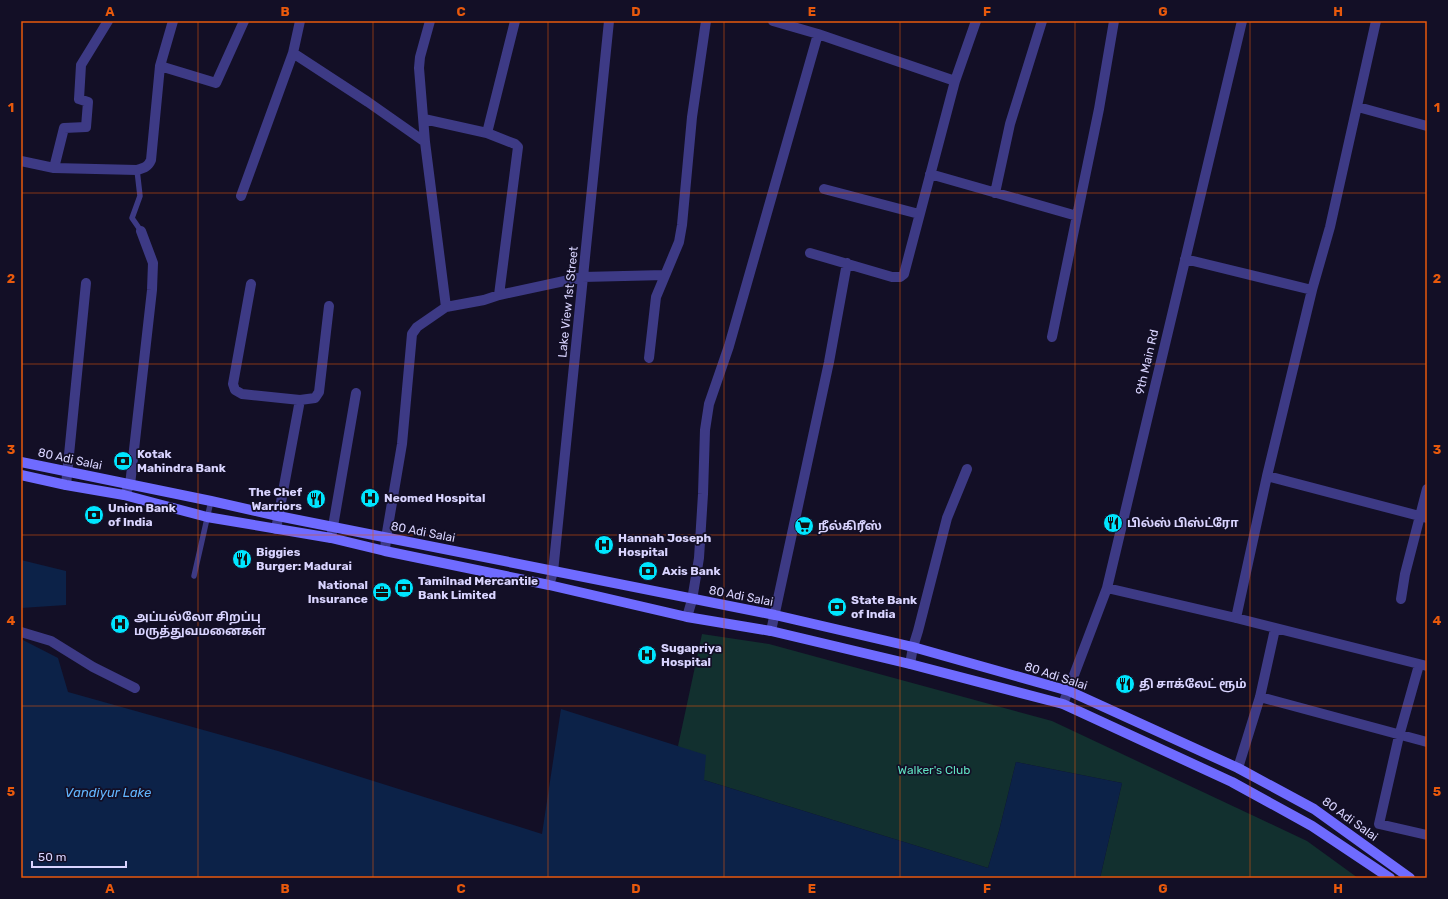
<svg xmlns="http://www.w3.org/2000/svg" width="1448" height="899" viewBox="0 0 1448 899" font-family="Rubik,'Noto Sans Tamil',sans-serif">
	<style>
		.green { fill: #12302f }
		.water { fill: #0c2248 }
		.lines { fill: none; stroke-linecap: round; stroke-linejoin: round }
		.lane { stroke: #3d3a85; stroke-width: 5.5 }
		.street { stroke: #3d3a85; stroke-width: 10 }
		.secondary { stroke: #6f6bff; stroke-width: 10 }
		.grid { fill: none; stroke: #e8590c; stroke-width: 1; stroke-opacity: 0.55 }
		.labels { text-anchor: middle; stroke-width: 3.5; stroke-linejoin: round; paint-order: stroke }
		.street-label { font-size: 12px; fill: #d9d4ff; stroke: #130f26 }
		.poi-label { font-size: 12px; font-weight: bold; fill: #d9d4ff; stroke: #130f26; text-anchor: start }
		.park-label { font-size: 12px; fill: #5fe0c0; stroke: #130f26 }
		.water-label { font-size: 13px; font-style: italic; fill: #62b6ff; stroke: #130f26 }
		.neatline { fill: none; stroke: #e8590c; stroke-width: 1.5 }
		.grid-label { font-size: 13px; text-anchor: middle; font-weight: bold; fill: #e8590c }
	</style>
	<rect width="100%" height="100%" fill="#130f26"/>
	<path class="green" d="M 702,634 L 769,644 L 1052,721 L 1307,841 L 1358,878 L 1100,878 L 1122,783 L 1016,762 L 999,831 L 988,868 L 704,780 L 678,746 Z"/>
	<path class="water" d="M 21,560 L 66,571 L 66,605 L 21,608 Z
		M 21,639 L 58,658 L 68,692 L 278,751 L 542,834 L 561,709 L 706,755 L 704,780 L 988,868 L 999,831 L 1016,762 L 1122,783 L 1100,878 L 21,878 Z"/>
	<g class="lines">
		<path class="lane" d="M 137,170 L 140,196 L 132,218 L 141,231
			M 194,576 L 211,501"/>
		<path class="street" d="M 773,21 L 818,34 L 955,81
			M 293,53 L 368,102 L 425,142 L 446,307
			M 160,66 L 216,83 L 244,21
			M 1358,107 L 1427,126
			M 424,119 L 487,133 L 515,144 L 518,147 L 499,295
			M 487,133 L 515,21
			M 425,142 L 419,68 L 420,57 L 430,21
			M 21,161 L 54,168 L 137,170 C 144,168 148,167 151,160 L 160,66 L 173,21
			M 54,168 L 64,128 L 86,127 L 88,102 L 79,99 L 81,65 L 108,21
			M 930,174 L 1077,216
			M 824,189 L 919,214
			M 995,193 L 1010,124 L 1042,21
			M 241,196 L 293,53 L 300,21
			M 810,253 L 892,277 L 900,277 L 904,274 L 955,81 L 976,21
			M 1185,259 L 1312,290
			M 251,284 L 233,384 L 235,390 L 242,394 L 300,400
			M 1052,337 L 1099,109 L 1114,21
			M 649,358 L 656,297 L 679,242 L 682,225 L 692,117 L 706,21
			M 1267,476 L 1427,518
			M 66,485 L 86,283
			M 124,495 L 130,485 L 152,290 L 153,263 L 141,231
			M 276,529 L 300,400 L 315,398 L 319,392 L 329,306
			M 331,538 L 356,393
			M 385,551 L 386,538 L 402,444 L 412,334 L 417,327 L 446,307 L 484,300 L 499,295 L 583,277 L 665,275
			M 549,585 L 553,572 L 609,21
			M 1107,588 L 1236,618 L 1427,666
			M 1401,599 L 1405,574 L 1427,489
			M 687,617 L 692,600 L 699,558 L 703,494 L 705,430 L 709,404 L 729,346 L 818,34
			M 1236,618 L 1267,476 L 1312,290 L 1330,227 L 1376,21
			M 771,631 L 829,362 L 847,263
			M 21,632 L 51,641 L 93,667 L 135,688
			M 910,664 L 913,647 L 918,631 L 947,518 L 967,469
			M 1419,665 L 1399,736 L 1379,824 L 1427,835
			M 1260,697 L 1427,742
			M 1063,704 L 1107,588 L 1242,21
			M 1238,768 L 1260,697 L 1275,629"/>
		<path class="secondary" d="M 21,462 L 211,501 L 278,516 L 775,615 L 913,647 L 1069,691 L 1238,768 L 1314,809 L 1410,878
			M 21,475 L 66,485 L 124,495 L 207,517 L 331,538 L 385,551 L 549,585 L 687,617 L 771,631 L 910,664 L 1063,704 L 1232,782 L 1312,826 L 1390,878"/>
	</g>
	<path class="grid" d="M 198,21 L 198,878M 373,21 L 373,878M 548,21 L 548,878M 724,21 L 724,878M 900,21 L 900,878M 1075,21 L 1075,878M 1250,21 L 1250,878M 21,193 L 1427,193M 21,364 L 1427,364M 21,535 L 1427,535M 21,706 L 1427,706"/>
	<defs>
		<symbol id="bank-disc" viewBox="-11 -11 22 22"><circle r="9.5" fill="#00e5ff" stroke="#130f26"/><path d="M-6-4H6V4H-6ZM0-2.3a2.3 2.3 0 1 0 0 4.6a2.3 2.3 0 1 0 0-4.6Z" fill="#111"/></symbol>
		<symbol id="hospital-disc" viewBox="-11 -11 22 22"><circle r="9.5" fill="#00e5ff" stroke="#130f26"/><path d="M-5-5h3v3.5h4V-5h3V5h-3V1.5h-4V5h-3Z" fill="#111"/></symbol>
		<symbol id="restaurant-disc" viewBox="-11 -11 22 22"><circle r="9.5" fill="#00e5ff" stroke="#130f26"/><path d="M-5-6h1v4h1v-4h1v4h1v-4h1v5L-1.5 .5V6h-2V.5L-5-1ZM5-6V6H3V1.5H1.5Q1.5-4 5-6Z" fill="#111"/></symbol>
		<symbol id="supermarket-disc" viewBox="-11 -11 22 22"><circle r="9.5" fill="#00e5ff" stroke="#130f26"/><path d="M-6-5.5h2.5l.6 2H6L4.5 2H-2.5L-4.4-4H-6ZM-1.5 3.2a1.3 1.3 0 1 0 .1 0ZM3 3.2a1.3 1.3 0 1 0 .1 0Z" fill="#111"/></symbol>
		<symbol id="office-disc" viewBox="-11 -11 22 22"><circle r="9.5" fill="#00e5ff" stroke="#130f26"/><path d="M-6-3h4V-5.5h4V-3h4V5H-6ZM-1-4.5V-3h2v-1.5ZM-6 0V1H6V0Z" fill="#111"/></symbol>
	</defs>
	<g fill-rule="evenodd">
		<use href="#bank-disc" x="112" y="450" width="22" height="22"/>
		<use href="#hospital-disc" x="359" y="487" width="22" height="22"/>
		<use href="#restaurant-disc" x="305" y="488" width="22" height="22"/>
		<use href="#bank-disc" x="83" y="504" width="22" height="22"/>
		<use href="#restaurant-disc" x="1102" y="512" width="22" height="22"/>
		<use href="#supermarket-disc" x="793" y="515" width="22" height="22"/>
		<use href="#hospital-disc" x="593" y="534" width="22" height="22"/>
		<use href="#restaurant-disc" x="231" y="548" width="22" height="22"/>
		<use href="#bank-disc" x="637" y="560" width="22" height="22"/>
		<use href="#bank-disc" x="393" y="577" width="22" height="22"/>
		<use href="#office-disc" x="371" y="581" width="22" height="22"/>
		<use href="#bank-disc" x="826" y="596" width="22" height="22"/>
		<use href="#hospital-disc" x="109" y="613" width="22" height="22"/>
		<use href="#hospital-disc" x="636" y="644" width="22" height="22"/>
		<use href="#restaurant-disc" x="1114" y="673" width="22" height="22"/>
	</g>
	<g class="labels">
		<g class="street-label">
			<text transform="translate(568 302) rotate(-84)" y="4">Lake View 1st Street</text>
			<text transform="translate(1147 362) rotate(-77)" y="4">9th Main Rd</text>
			<text transform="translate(70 459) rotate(12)" y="4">80 Adi Salai</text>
			<text transform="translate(423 532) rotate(11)" y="4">80 Adi Salai</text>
			<text transform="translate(741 596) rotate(11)" y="4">80 Adi Salai</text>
			<text transform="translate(1056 676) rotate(18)" y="4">80 Adi Salai</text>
			<text transform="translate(1350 819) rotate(36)" y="4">80 Adi Salai</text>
		</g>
		<g class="poi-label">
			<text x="137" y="458">Kotak<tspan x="137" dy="14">Mahindra Bank</tspan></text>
			<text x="302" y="496" text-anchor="end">The Chef<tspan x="302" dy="14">Warriors</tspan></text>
			<text x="384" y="502">Neomed Hospital</text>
			<text x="108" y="512">Union Bank<tspan x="108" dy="14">of India</tspan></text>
			<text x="1127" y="527">பில்ஸ் பிஸ்ட்ரோ</text>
			<text x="818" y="530">நீல்கிரீஸ்</text>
			<text x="618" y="542">Hannah Joseph<tspan x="618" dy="14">Hospital</tspan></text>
			<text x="256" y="556">Biggies<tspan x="256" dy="14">Burger: Madurai</tspan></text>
			<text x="662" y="575">Axis Bank</text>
			<text x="418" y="585">Tamilnad Mercantile<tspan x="418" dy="14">Bank Limited</tspan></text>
			<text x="368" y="589" text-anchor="end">National<tspan x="368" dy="14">Insurance</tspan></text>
			<text x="851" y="604">State Bank<tspan x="851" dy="14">of India</tspan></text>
			<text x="134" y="621">அப்பல்லோ சிறப்பு<tspan x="134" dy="14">மருத்துவமனைகள்</tspan></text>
			<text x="661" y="652">Sugapriya<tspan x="661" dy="14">Hospital</tspan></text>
			<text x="1139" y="688">தி சாக்லேட் ரூம்</text>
		</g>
		<g class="park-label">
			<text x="934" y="774">Walker's Club</text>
		</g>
		<g class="water-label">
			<text x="108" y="797">Vandiyur Lake</text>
		</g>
	</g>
	<rect width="1448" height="899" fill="none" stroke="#130f26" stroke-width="44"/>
	<path d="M32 861v6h94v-6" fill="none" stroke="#d9d4ff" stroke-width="2"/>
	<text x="38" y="861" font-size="12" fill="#d9d4ff" stroke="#130f26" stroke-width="3" paint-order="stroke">50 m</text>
	<rect x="22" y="22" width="1404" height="855" class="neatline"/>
	<g class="grid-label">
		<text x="110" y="16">A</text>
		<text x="285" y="16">B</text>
		<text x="461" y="16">C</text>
		<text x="636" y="16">D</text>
		<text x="812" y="16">E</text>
		<text x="987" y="16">F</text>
		<text x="1163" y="16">G</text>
		<text x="1338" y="16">H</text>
		<text x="11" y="112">1</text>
		<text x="1437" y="112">1</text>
		<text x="11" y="283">2</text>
		<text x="1437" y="283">2</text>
		<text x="11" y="454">3</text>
		<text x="1437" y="454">3</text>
		<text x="11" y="625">4</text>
		<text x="1437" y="625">4</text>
		<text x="11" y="796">5</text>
		<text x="1437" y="796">5</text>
		<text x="110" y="893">A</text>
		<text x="285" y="893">B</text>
		<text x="461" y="893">C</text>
		<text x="636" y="893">D</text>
		<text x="812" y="893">E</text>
		<text x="987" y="893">F</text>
		<text x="1163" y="893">G</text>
		<text x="1338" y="893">H</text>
	</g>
</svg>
